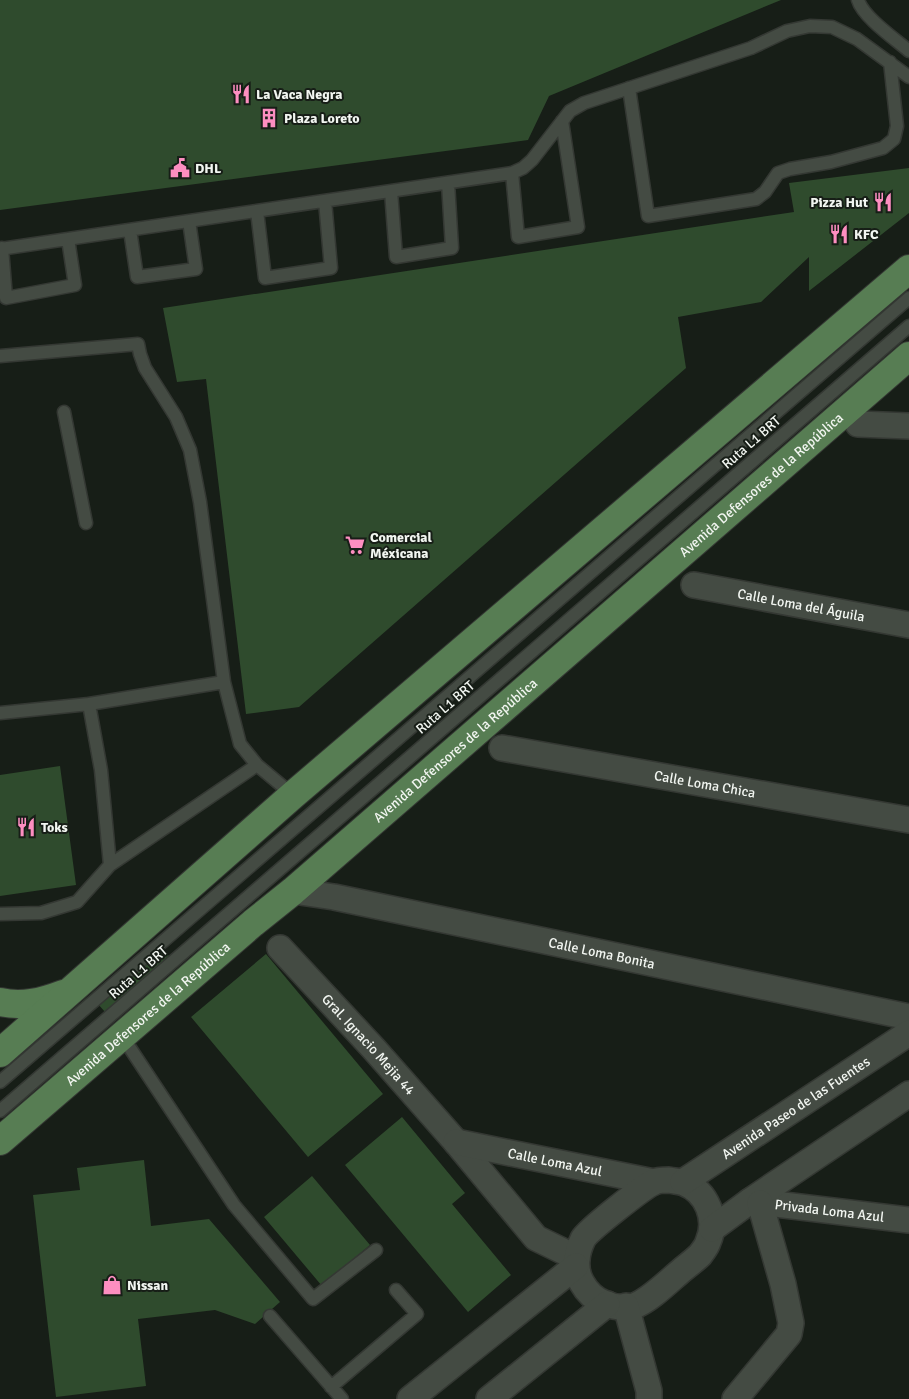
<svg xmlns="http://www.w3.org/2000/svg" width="909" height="1399" viewBox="0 0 909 1399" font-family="Signika,sans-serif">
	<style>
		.building { fill: #2f4b2d }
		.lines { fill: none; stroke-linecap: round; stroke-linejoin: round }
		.service-casing { stroke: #343833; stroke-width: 15 }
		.minor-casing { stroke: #343833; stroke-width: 28 }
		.primary-casing { stroke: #343833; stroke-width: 30 }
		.service { stroke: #444b43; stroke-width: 12 }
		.minor { stroke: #444b43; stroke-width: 25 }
		.primary { stroke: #577d53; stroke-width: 28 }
		.labels { text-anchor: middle; stroke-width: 4; stroke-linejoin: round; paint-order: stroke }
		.poi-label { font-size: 14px; font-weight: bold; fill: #f2f6f1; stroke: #171e17; text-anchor: start }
		.street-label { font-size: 14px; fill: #f2f6f1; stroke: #171e17 }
	</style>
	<rect width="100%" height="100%" fill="#171e17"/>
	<path class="building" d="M 0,0 L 781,0 L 549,96 L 528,140 L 0,210 Z
		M 909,168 L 909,213 L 809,291 L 809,257 L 761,302 L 678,317 L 686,368 L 299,707 L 246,714 L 206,379 L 177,382 L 163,308 L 794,212 L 789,183 Z
		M 60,766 L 76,885 L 0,896 L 0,775 Z
		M 160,946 L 169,956 L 106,1013 L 97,1003 Z
		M 266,954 L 383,1094 L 308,1157 L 191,1017 Z
		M 402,1117 L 465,1193 L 452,1204 L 511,1275 L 468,1312 L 345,1165 Z
		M 144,1160 L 151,1226 L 209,1219 L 280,1302 L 255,1324 L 215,1310 L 138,1319 L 146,1386 L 56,1397 L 33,1195 L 80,1190 L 77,1168 Z
		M 312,1176 L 370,1245 L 322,1286 L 264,1217 Z"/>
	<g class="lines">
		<defs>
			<path id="service" d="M 858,0 C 863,17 895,39 909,51
				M 629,88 L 648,216 L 756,199 L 765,192 L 778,173 L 790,169 L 831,162 L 883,148 L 894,139 L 897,126 L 890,62
				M 512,173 L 518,237 L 578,227 L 562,121
				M 391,191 L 396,257 L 452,248 L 448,183
				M 257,211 L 265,278 L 331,268 L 325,201
				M 130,230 L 137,277 L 196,269 L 189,221
				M 2,248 L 6,298 L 75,285 L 68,239
				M 0,249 L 512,173 L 523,168 L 532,160 L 570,111 L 584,103 L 751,48 L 787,31 L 810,26 L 832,27 L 857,39 L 909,77
				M 0,356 L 138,344 L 140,354 L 145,368 L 176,417 L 190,450 L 200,502 L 224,682 L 240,744 L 257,765 L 293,795
				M 64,412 L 86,523
				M 89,704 L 101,770 L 110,865
				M 0,713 L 89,704 L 224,682
				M 0,914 L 41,913 L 77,902 L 110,865 L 257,765
				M 122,1036 L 234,1205 L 313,1299 L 376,1250
				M 0,1082 L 909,298
				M 0,1111 L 909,326
				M 270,1316 L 342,1399
				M 331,1387 L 417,1314 L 396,1290"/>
			<g id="minor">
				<path d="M 858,424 L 909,426"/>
				<path id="s1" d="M 694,585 L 909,625"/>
				<path id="s2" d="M 502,748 L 909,820"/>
				<path id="s3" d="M 293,891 L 334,897 L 909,1017"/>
				<path id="s4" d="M 280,948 L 374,1049 L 456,1142 L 536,1238 L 577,1258"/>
				<path id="s5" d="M 456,1142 L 654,1182"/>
				<path d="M 669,1180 C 673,1181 679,1181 684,1183 C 707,1192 718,1219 708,1242 C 707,1246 703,1251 700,1255 C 695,1260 688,1265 682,1270 C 670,1280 649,1301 634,1306 C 624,1308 612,1307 604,1303 C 594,1299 587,1292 582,1283 C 574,1270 576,1253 583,1239 C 588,1230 643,1187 654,1182 C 658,1180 664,1180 669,1180 Z"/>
				<path id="s6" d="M 683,1182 L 909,1033"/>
				<path id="s7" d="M 750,1201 L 909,1220"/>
				<path d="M 712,1229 L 750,1201 L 909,1094"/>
				<path d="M 626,1306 L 649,1391 L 649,1399"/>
				<path d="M 410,1399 L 576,1266"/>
				<path d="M 489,1399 L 607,1304"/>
				<path d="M 735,1399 L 789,1334 L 791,1323 L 783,1284 L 760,1203"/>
			</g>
			<g id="primary">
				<path d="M 0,1002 C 22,1007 42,1002 63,994"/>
				<path d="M 0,1053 L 293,795 L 909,269"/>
				<path id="s8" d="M 0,1141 L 253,923 L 293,891 L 909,356"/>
			</g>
		</defs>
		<use href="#service" class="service-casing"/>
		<use href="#minor" class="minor-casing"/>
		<use href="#primary" class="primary-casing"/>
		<use href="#service" class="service"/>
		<use href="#minor" class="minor"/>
		<use href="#primary" class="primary"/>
	</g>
	<defs>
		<symbol id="restaurant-bare" viewBox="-9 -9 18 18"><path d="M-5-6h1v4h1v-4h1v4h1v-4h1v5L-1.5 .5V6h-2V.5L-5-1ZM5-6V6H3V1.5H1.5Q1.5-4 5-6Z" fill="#fd8ec0" stroke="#171e17" stroke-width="2.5" paint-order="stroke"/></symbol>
		<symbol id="building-bare" viewBox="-9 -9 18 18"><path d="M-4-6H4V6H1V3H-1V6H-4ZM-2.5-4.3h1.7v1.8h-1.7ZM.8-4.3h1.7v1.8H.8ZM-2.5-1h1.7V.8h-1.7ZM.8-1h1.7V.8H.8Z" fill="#fd8ec0" stroke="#171e17" stroke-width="2.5" paint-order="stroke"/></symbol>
		<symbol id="civic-bare" viewBox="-9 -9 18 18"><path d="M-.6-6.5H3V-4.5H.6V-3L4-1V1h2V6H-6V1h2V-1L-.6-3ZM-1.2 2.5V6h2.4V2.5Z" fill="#fd8ec0" stroke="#171e17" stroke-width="2.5" paint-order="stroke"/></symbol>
		<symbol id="supermarket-bare" viewBox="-9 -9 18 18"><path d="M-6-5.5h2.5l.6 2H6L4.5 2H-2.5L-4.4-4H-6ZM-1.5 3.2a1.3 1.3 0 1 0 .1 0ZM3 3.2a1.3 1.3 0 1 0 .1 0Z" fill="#fd8ec0" stroke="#171e17" stroke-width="2.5" paint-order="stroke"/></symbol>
		<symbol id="shop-bare" viewBox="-9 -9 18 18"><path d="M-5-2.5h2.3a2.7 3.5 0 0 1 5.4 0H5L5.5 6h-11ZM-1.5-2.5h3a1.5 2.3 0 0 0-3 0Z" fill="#fd8ec0" stroke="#171e17" stroke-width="2.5" paint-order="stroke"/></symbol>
	</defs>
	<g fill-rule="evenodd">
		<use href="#restaurant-bare" x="227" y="80" width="28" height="28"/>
		<use href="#building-bare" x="255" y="104" width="28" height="28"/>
		<use href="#civic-bare" x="166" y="154" width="28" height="28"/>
		<use href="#restaurant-bare" x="869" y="188" width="28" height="28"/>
		<use href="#restaurant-bare" x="825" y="220" width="28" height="28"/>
		<use href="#supermarket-bare" x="341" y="531" width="28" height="28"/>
		<use href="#restaurant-bare" x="12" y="813" width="28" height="28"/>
		<use href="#shop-bare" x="98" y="1271" width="28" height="28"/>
	</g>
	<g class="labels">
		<g class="poi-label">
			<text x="256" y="99">La Vaca Negra</text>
			<text x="284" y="123">Plaza Loreto</text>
			<text x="195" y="173">DHL</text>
			<text x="868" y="207" text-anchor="end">Pizza Hut</text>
			<text x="854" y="239">KFC</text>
			<text x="370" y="542">Comercial<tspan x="370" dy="16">Méxicana</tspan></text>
			<text x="41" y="832">Toks</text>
			<text x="127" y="1290">Nissan</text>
		</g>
		<g class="street-label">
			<text transform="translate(751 442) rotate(-41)" y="5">Ruta L1 BRT</text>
			<text dy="5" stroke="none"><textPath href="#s8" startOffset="1005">Avenida Defensores de la República</textPath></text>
			<text dy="5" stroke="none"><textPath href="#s1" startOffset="109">Calle Loma del Águila</textPath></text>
			<text transform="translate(445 707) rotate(-41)" y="5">Ruta L1 BRT</text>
			<text dy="5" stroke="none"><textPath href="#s8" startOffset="600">Avenida Defensores de la República</textPath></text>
			<text dy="5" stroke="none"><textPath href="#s2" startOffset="206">Calle Loma Chica</textPath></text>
			<text dy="5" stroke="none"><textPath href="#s3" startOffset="315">Calle Loma Bonita</textPath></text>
			<text transform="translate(138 972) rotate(-41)" y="5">Ruta L1 BRT</text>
			<text dy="5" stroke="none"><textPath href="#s8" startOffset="195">Avenida Defensores de la República</textPath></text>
			<text dy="5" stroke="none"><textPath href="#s4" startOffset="131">Gral. Ignacio Mejia 44</textPath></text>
			<text dy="5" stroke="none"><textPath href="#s6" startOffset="135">Avenida Paseo de las Fuentes</textPath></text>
			<text dy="5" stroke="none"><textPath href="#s5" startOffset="101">Calle Loma Azul</textPath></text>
			<text dy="5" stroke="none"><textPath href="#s7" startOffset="80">Privada Loma Azul</textPath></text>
		</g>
	</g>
</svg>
